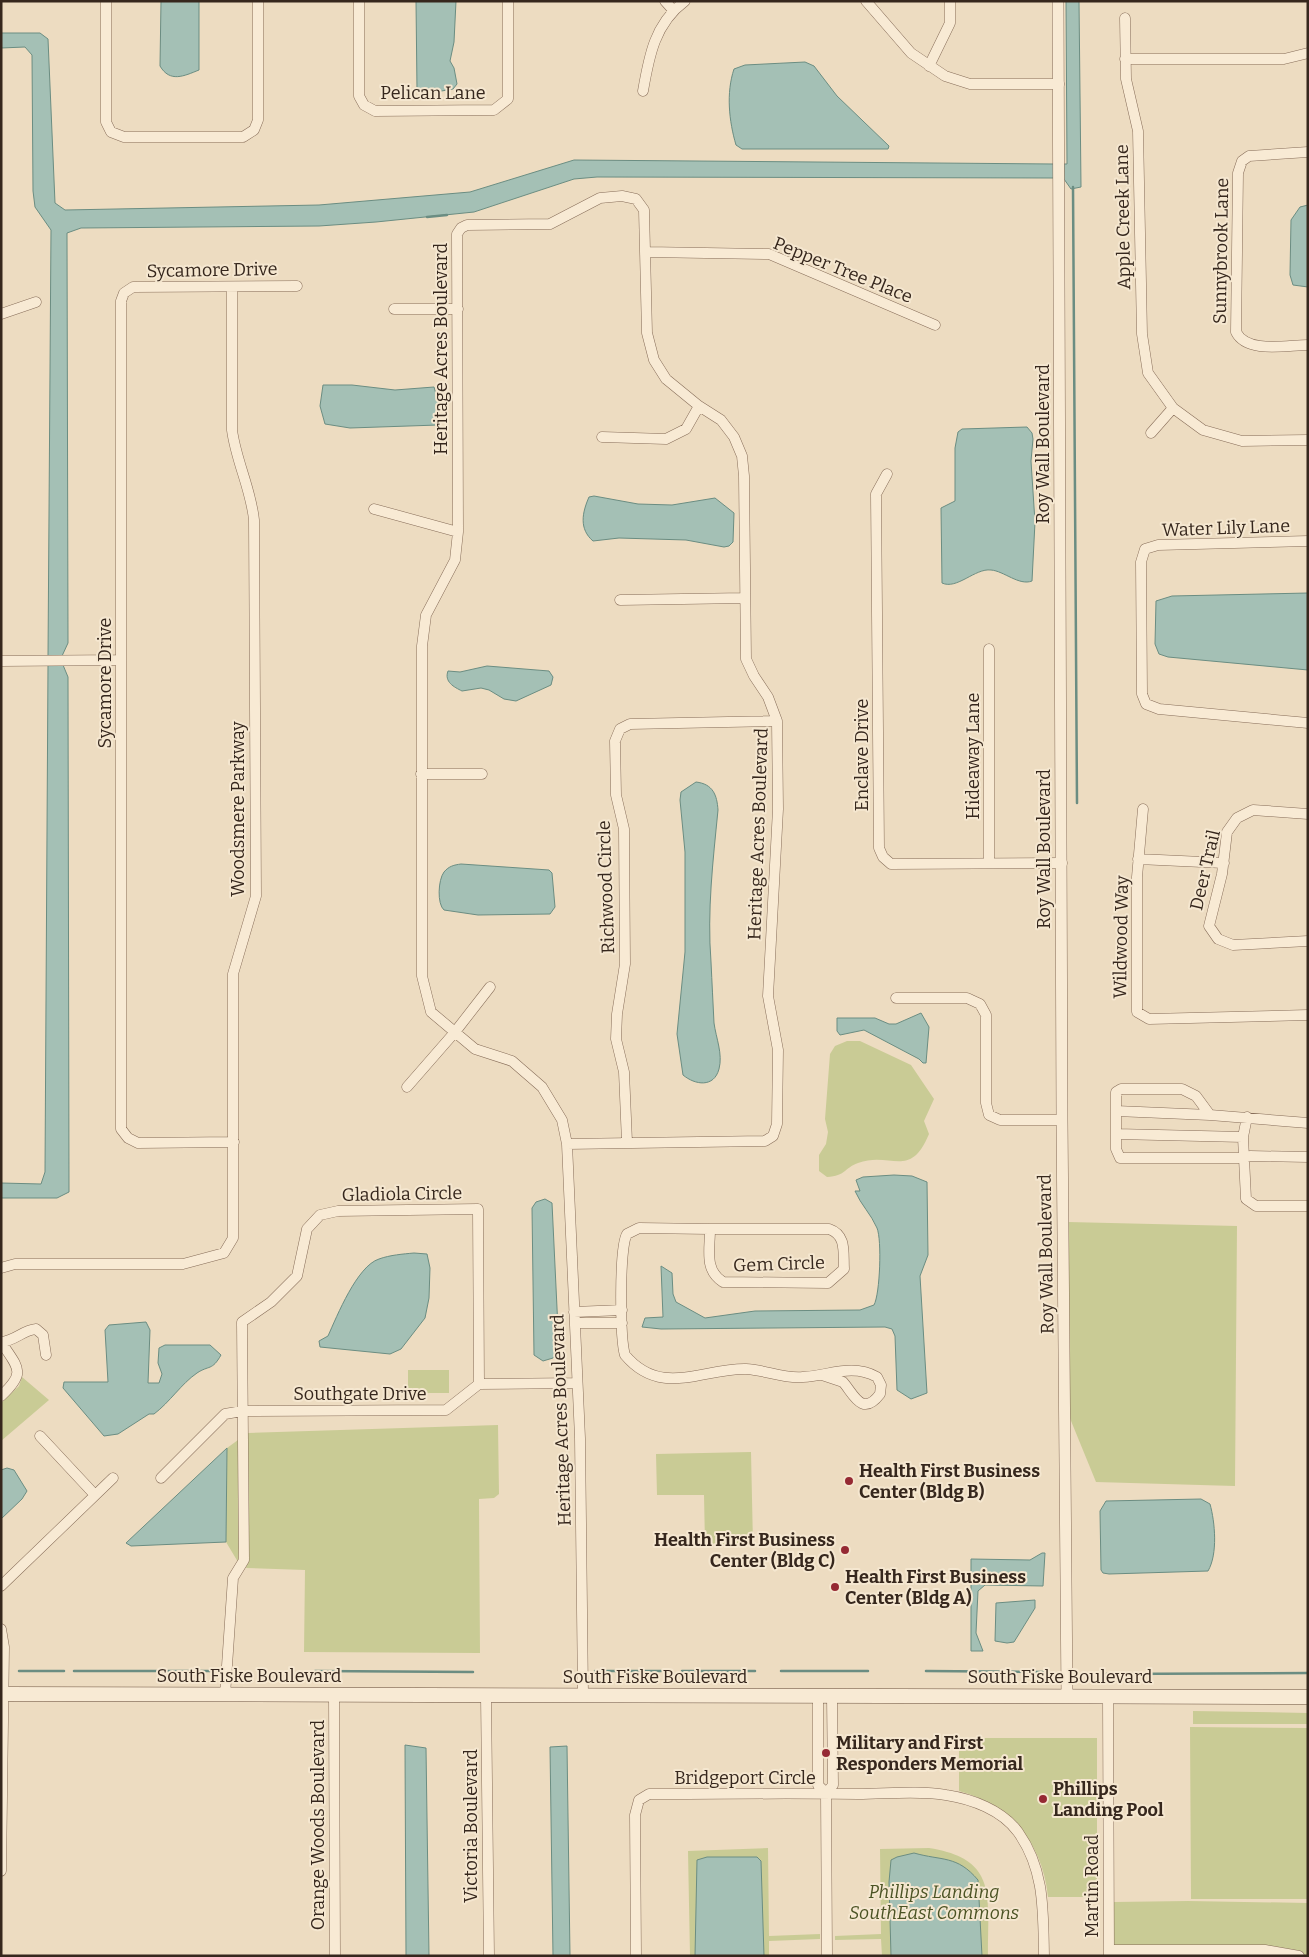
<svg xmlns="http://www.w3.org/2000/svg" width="1309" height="1957" viewBox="0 0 1309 1957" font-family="Bitter,serif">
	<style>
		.green { fill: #c9cb95 }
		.water { fill: #a4c0b5; stroke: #6b8d82 }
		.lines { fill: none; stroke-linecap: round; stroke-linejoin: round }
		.stream { stroke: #6b8d82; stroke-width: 2.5 }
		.minor-casing { stroke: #876d59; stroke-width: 11 }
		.tertiary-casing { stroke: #876d59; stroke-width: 12 }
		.secondary-casing { stroke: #684e3c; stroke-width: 15 }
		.minor { stroke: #f8ead4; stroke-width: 10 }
		.tertiary { stroke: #f8ead4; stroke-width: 11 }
		.secondary { stroke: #f8ead4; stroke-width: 14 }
		.poi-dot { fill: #952933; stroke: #f5e7d0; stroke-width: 2 }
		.labels { text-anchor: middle; stroke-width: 4; stroke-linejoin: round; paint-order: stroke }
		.street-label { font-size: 18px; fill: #36271d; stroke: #f5e7d0 }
		.poi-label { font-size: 18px; font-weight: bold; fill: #36271d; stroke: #f5e7d0; text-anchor: start }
		.park-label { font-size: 18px; font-style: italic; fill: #4b5324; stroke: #f5e7d0 }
	</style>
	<rect width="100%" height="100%" fill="#eddcc1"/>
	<path class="green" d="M 847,1041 L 860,1041 L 911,1065 L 934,1099 L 924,1121 L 929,1134 C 910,1180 891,1151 858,1163 C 844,1168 846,1176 827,1177 L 819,1171 L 819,1155 L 826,1144 L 828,1132 L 825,1119 L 830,1054 L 835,1046 Z
		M 1068,1222 L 1237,1226 L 1235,1486 L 1096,1482 L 1069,1416 Z
		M 408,1370 L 449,1370 L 449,1393 L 408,1393 Z
		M 22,1377 L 49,1400 L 1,1441 L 1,1403 L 19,1386 Z
		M 498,1425 L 499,1494 L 494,1498 L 479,1499 L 480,1653 L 304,1652 L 305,1570 L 246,1568 L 248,1560 L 248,1433 Z
		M 238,1440 L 239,1547 L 238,1562 L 226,1542 L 227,1448 Z
		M 751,1452 L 753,1544 L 705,1544 L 704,1495 L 657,1495 L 656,1454 Z
		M 1193,1711 L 1308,1713 L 1308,1724 L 1193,1724 Z
		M 1190,1727 L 1308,1728 L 1308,1899 L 1191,1899 Z
		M 959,1738 L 1097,1738 L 1097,1897 L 1048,1897 C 1043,1844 1011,1805 959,1791 Z
		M 768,1848 L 769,1936 L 820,1934 L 820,1939 L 769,1941 L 769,1956 L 690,1956 L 688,1851 Z
		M 929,1848 C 1000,1859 987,1899 988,1956 L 882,1956 L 881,1939 L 835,1940 L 835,1936 L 881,1934 L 880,1849 Z
		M 1188,1901 L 1308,1903 L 1308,1956 L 1114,1956 L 1114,1902 Z"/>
	<path class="water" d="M 161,1 L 199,1 L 199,70 C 184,76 170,83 160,66 Z
		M 416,1 L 456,1 L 454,42 L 450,61 L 454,68 L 457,84 L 453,89 L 430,93 L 417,90 Z
		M 1066,1 L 1079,1 L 1081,187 L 1071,189 L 1064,179 L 1064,164 L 1067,164 Z
		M 1,33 L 40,33 L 48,39 L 55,203 L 65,210 L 319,205 L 470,192 L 574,160 L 1054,164 L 1054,178 L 597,177 L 574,179 L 474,212 L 376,222 L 319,226 L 81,228 L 67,233 L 68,643 L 62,656 L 48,657 L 51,230 L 35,207 L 33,191 L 32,55 L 25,47 L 1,48 Z
		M 805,62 L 814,66 L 837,96 L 889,146 L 888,149 L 742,149 L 736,145 C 729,121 726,93 734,69 L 745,65 Z
		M 1308,205 L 1308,287 L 1293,285 L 1290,275 L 1291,220 L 1300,207 Z
		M 323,385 L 352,385 L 395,390 L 434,387 L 438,401 L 438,425 L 350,428 L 325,424 L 320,406 Z
		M 1027,427 L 1032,433 L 1033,439 L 1031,461 L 1035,522 L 1032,581 C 1019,586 1004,571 991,570 C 975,568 957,590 942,583 L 941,508 L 955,501 L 955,448 L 958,432 L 962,429 Z
		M 594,496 L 638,504 L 672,505 L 715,498 L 734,513 L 733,542 L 729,546 L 724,547 L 686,540 L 619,538 L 593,541 C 579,529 582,513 589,497 Z
		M 1308,593 L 1308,670 L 1168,657 L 1159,654 L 1155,644 L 1156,601 L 1172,596 Z
		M 48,665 L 63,665 L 68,677 L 69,1192 L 57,1198 L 1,1198 L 1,1183 L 41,1184 L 45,1172 Z
		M 487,666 L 549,671 L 553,677 L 551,685 L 516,701 L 504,699 L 489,690 L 481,688 L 462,691 C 454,687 444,682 448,671 L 460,672 Z
		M 696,782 C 713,784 717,795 718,810 C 713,861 707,911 711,962 C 712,983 713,1003 714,1023 C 716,1038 723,1054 719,1069 C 714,1088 695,1085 683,1075 L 677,1034 L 685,952 L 685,852 L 680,800 L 681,792 Z
		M 461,864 L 549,870 L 552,873 L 555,907 L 550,914 L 478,915 L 444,910 C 437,904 438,880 444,872 C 449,866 454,865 461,864 Z
		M 921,1013 L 929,1027 L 926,1063 L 923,1063 L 919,1059 L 864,1030 L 840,1035 L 837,1031 L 837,1018 L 875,1018 L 889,1024 L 896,1024 Z
		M 894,1175 L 912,1176 L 927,1182 L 928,1255 L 920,1276 L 927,1393 L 911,1399 L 897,1390 L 895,1336 L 892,1329 L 885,1327 L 661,1329 L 642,1327 L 645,1318 L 663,1317 L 661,1266 L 672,1273 L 673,1294 L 676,1302 L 705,1318 L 755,1311 L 860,1310 L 874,1305 C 880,1294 882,1240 877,1228 C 871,1214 861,1205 855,1191 L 860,1191 L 856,1180 L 863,1177 Z
		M 545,1199 L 552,1203 L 559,1350 L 553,1358 L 543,1361 L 534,1355 L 532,1208 L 536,1202 Z
		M 414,1253 L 427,1254 L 430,1268 L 429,1298 L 425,1318 L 401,1349 L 390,1354 L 320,1347 L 319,1341 L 328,1336 C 337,1316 357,1266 379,1259 C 390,1255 403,1254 414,1253 Z
		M 146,1322 L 150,1330 L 148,1383 L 159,1383 L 162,1374 L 158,1363 L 159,1348 L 165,1345 L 210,1345 L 221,1355 C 212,1371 209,1365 197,1373 C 181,1384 170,1402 154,1414 L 149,1414 L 118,1434 L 104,1436 L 63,1388 L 64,1382 L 108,1382 L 105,1330 L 109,1325 Z
		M 227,1448 L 226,1542 L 131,1546 L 126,1543 Z
		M 7,1468 L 14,1470 L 27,1491 L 22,1499 L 1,1519 L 1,1470 Z
		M 1201,1499 L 1210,1504 C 1215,1522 1218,1554 1208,1571 L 1109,1574 L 1103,1573 L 1101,1570 L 1100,1511 L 1106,1501 Z
		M 1042,1553 L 1045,1553 L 1043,1586 L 985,1585 L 978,1591 L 976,1633 L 983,1651 L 971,1651 L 971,1559 L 1030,1560 Z
		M 1035,1600 L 1035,1608 L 1014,1642 L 1007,1643 L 995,1641 L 996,1603 Z
		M 405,1745 L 426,1748 L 429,1956 L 406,1956 Z
		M 567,1746 L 570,1956 L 553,1956 L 550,1747 Z
		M 914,1853 C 942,1861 957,1855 978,1880 L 982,1956 L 891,1956 L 889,1882 L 891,1860 L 897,1857 Z
		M 707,1857 L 757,1857 L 761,1861 L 764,1956 L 695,1956 L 697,1860 Z"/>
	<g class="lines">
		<path class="stream" d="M 1073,187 L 1077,803
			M 427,217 L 447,215
			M 19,1671 L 64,1671
			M 74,1671 L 213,1671
			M 315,1671 L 473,1672
			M 595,1671 L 661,1671
			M 682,1671 L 755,1671
			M 781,1671 L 868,1671
			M 926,1671 L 1043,1672
			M 1106,1674 L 1308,1673"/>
		<defs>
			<path id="minor" d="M 106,1 L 106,122 L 111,132 L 124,137 L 243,137 L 254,130 L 258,120 L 258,1
				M 359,1 L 359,96 L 364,105 L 375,111 L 494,110 L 508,99 L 508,1
				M 665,1 L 673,10
				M 866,1 L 911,53 L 945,76 L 970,84 L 1059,84
				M 1125,18 L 1126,79 L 1138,131 L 1142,334 L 1148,373 L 1173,408 L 1203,430 L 1242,441 L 1308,440
				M 1125,59 L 1284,59 L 1308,53
				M 929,66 L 950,23 L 950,1
				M 643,91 C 649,56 655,23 685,1
				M 1308,152 L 1249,156 L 1242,161 L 1238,173 L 1236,332 C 1247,354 1287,345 1308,345
				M 622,196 L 636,199 L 644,210 L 647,333 L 654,360 L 666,379 L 699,406 L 721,420 L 734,437 L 742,456 L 744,476 L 746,659 L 754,676 L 768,697 L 777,721 L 778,809 L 768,996 L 778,1050 L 777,1124 L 773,1136 L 765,1141 L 567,1144 L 562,1120 L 542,1087 L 512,1061 L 475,1049 L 431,1012 L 422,976 L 422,646 L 426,615 L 455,560 L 458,532 L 457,234 L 461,228 L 467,225 L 550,224 L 600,198 Z
				M 647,252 L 769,254 L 935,325
				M 394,309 L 458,309
				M 1,314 L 36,302
				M 1151,433 L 1173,408
				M 602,437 L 666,439 L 686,429 L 699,406
				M 887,474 L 876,494 L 879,848 L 883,857 L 891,864 L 1062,863
				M 374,509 L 458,532
				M 1308,541 L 1158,545 L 1145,549 L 1141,562 L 1142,694 L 1146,704 L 1159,709 L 1308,723
				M 620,600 L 745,598
				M 1,661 L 121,660
				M 421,774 L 482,774
				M 1143,809 L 1137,877 L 1137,1012 L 1149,1019 L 1308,1015
				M 1308,814 L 1253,810 L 1237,818 L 1227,832 L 1222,874 L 1209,926 L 1218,939 L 1233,945 L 1308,941
				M 1138,859 L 1224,863
				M 989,863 L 989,649
				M 896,998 L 967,998 L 980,1004 L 986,1015 L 986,1103 L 989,1115 L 1000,1120 L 1062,1120
				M 407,1087 L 455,1032 L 490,987
				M 1116,1111 L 1210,1115
				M 1247,1117 L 1243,1137 L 1244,1158 L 1120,1158 L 1116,1149 L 1116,1092 L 1121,1089 L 1182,1089 L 1196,1096 L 1210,1115 L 1308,1123
				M 1116,1134 L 1243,1137
				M 234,1142 L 138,1143 L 128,1138 L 121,1129 L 121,301 L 124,293 L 133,287 L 297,286
				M 627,1142 L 624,1072 L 616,1039 L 617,1014 L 625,964 L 624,829 L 616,795 L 615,741 L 620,729 L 630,724 L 777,721
				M 567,1144 L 580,1438 L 583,1695
				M 1308,1157 L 1250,1156 L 1244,1158 L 1246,1199 L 1256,1206 L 1308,1206
				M 710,1229 L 639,1228 L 627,1234 C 619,1246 620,1339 625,1355 C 661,1398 702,1368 746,1369 C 766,1370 783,1379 803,1377 C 828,1376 852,1363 877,1377 L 881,1385 L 880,1394 C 862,1418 853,1393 843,1382 L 822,1375
				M 710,1229 L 829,1229 C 847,1235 843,1253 844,1269 L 828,1283 L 723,1282 C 704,1270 710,1250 710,1229 Z
				M 1,1268 L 15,1264 L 183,1264 L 224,1253 L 233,1238 L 233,974 L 256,896 L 254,520 C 251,489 236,461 232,430 L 232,287
				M 574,1312 L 622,1310
				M 575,1323 L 622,1323
				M 1,1342 C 15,1341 23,1330 36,1329 L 43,1335 L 46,1355
				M 1,1342 C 18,1368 27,1372 1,1396
				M 40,1436 L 95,1495
				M 161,1478 L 225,1414 L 242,1411 L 446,1410 L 479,1384 L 577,1383
				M 1,1586 L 113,1478
				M 1,1629 L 4,1647 L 1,1871
				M 334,1694 L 335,1956
				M 225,1695 L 233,1578 L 244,1560 L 242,1322 L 271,1302 L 297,1276 L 307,1229 L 320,1215 L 338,1211 L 478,1209 L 479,1384
				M 486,1696 L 489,1956
				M 818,1696 L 818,1785 L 826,1793
				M 1108,1696 L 1109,1956
				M 1109,1950 L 1265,1950 L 1299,1956
				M 636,1956 L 635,1815 L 639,1800 L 649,1794 C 719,1794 789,1793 858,1794 C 886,1794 918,1790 946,1795 C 972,1799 1002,1810 1018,1832 C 1045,1870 1043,1911 1044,1956
				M 827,1956 L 826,1793 L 833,1785 L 832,1696"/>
			<path id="tertiary" d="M 1058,1 L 1062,1120 L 1067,1696"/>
			<path id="secondary" d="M 1,1694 L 1308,1697"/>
		</defs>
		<use href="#minor" class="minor-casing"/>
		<use href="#tertiary" class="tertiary-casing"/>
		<use href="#secondary" class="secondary-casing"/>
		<use href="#minor" class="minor"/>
		<use href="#tertiary" class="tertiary"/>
		<use href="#secondary" class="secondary"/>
	</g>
	<g class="poi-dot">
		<circle cx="849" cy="1481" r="5"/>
		<circle cx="845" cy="1550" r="5"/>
		<circle cx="835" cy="1587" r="5"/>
		<circle cx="826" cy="1753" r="5"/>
		<circle cx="1043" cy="1799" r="5"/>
	</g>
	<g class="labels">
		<g class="street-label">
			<text x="433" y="99">Pelican Lane</text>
			<text transform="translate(1123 217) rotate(-91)" y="6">Apple Creek Lane</text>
			<text transform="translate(1221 251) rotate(-89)" y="6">Sunnybrook Lane</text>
			<text transform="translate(212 270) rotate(-1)" y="6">Sycamore Drive</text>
			<text transform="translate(843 270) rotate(22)" y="6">Pepper Tree Place</text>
			<text transform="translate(441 349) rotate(-90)" y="6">Heritage Acres Boulevard</text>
			<text transform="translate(1043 444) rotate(-90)" y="6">Roy Wall Boulevard</text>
			<text transform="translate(1226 528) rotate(-2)" y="6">Water Lily Lane</text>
			<text transform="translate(105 683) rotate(-90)" y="6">Sycamore Drive</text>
			<text transform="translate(862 755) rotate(-90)" y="6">Enclave Drive</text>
			<text transform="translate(973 756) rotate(-90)" y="6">Hideaway Lane</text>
			<text transform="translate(238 809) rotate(-90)" y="6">Woodsmere Parkway</text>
			<text transform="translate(758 834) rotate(-88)" y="6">Heritage Acres Boulevard</text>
			<text transform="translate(1044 849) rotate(-90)" y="6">Roy Wall Boulevard</text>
			<text transform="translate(1205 870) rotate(-77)" y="6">Deer Trail</text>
			<text transform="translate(606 887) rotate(-92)" y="6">Richwood Circle</text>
			<text transform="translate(1121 937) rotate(-89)" y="6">Wildwood Way</text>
			<text transform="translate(402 1194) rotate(-1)" y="6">Gladiola Circle</text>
			<text transform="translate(1046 1254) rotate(-91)" y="6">Roy Wall Boulevard</text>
			<text transform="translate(779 1264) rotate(-2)" y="6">Gem Circle</text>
			<text x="360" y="1400">Southgate Drive</text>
			<text transform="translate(561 1420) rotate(-92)" y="6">Heritage Acres Boulevard</text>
			<text x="249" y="1682">South Fiske Boulevard</text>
			<text x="655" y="1683">South Fiske Boulevard</text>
			<text x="1060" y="1683">South Fiske Boulevard</text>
			<text x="745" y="1784">Bridgeport Circle</text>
			<text transform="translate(318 1825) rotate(-90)" y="6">Orange Woods Boulevard</text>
			<text transform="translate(471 1826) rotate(-90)" y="6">Victoria Boulevard</text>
			<text transform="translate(1092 1886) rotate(-90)" y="6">Martin Road</text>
		</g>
		<g class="poi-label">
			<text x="859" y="1477">Health First Business<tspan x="859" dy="21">Center (Bldg B)</tspan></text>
			<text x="835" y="1546" text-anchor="end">Health First Business<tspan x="835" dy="21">Center (Bldg C)</tspan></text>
			<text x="845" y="1583">Health First Business<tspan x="845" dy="21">Center (Bldg A)</tspan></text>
			<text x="836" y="1749">Military and First<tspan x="836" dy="21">Responders Memorial</tspan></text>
			<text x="1053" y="1795">Phillips<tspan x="1053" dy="21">Landing Pool</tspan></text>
		</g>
		<g class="park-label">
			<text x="934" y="1898">Phillips Landing<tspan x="934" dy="21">SouthEast Commons</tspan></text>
		</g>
	</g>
	<rect width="1309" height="1957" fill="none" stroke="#36271d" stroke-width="5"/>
</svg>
